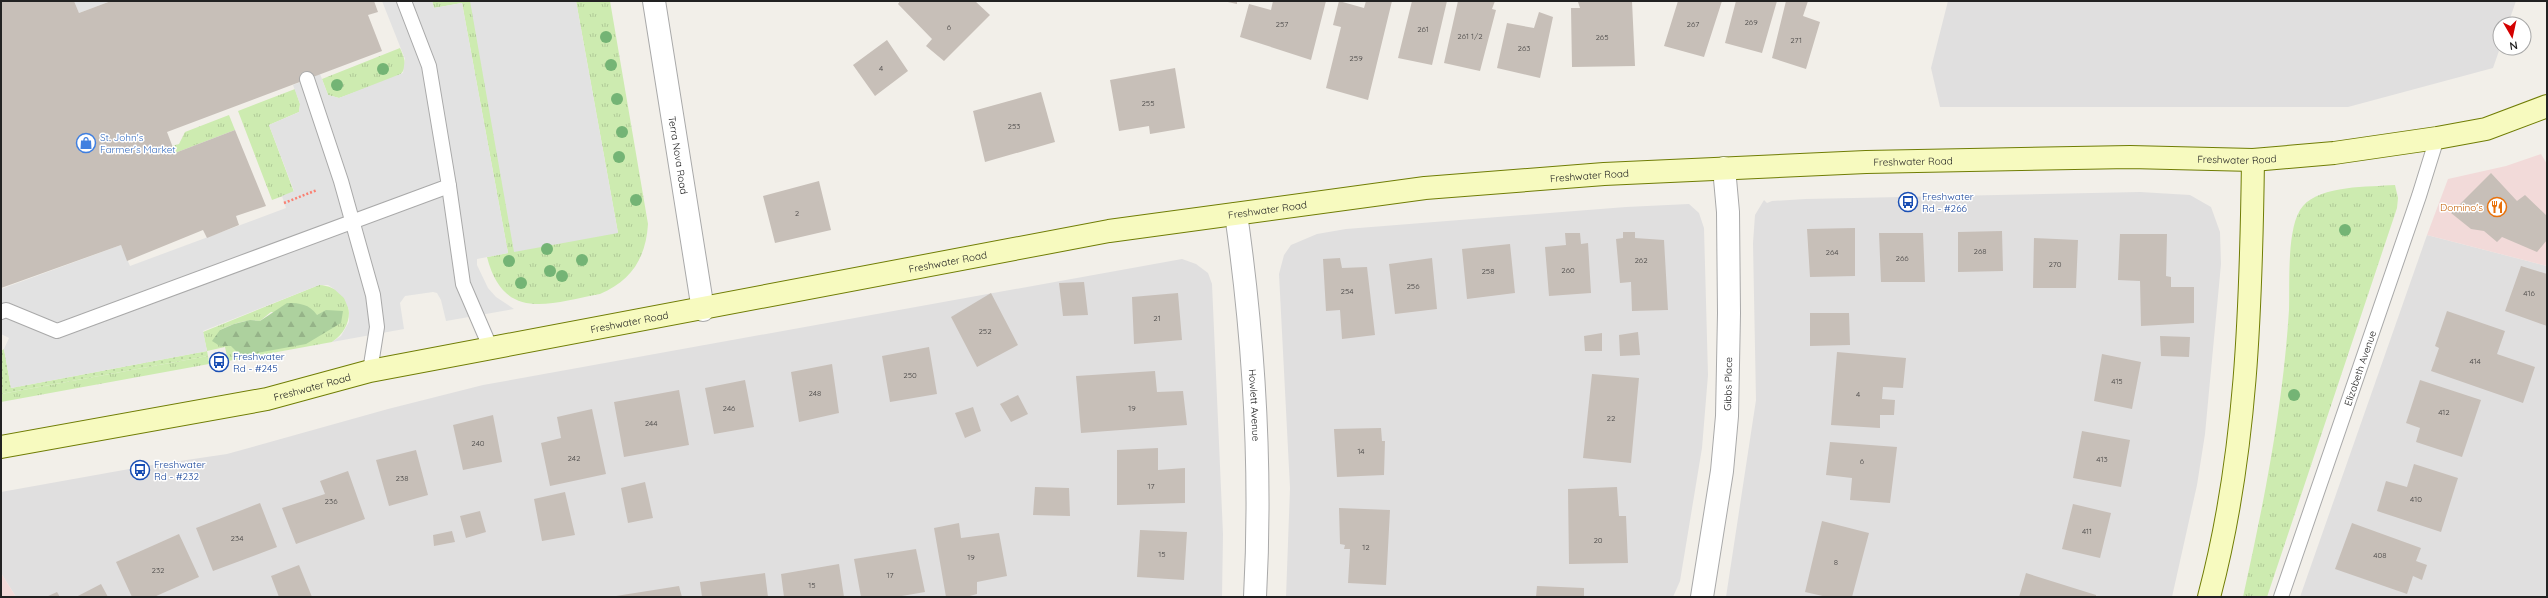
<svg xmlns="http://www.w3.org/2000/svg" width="2548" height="598" viewBox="0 0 2548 598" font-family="Quicksand,sans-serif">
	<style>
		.residential { fill: #e0dfdf }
		.commercial { fill: #f2dad9 }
		.grass { fill: url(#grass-tufts); fill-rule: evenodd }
		.forest { fill: url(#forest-firs) }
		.garden { fill: url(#garden-dots) }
		.parking { fill: #e2e2e2 }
		.building { fill: #c7bfb8 }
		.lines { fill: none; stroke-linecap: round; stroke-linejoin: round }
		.service-casing { stroke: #a9a9a9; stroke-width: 16 }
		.minor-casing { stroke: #a9a9a9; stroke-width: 24 }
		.secondary-casing { stroke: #707d05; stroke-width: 24 }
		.path { stroke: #fa8072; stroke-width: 2.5; stroke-dasharray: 2 2; stroke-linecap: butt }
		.service { stroke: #fff; stroke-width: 14 }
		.minor { stroke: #fff; stroke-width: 22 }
		.secondary { stroke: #f7fabf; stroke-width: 22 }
		.tree { fill: #74b475 }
		.labels { text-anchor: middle; stroke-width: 3; stroke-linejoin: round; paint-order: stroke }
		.number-label { font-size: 8px; fill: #4b4948 }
		.shop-label { font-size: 10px; fill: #366cbe; stroke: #fff; text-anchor: start }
		.street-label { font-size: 10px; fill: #222; stroke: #fff }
		.transit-label { font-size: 10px; fill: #164399; stroke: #fff; text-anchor: start }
		.food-label { font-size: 10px; fill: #c56008; stroke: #fff; text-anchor: end }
	</style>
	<defs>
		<pattern id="grass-tufts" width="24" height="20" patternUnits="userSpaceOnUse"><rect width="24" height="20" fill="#cdebb0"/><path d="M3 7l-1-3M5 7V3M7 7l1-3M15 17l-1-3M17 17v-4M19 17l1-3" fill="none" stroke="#b0c997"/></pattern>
		<pattern id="forest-firs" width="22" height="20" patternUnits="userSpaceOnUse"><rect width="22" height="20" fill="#add19e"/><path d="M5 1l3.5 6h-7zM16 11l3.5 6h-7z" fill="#95b388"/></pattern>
		<pattern id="garden-dots" width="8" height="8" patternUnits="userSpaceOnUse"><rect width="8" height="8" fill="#cdebb0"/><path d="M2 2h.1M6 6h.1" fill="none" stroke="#b0c997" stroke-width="1.8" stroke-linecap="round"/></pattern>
	</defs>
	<rect width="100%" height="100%" fill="#f2efe9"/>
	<path class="residential" d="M 1948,1 L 2516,1 L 2508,24 L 2500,24 L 2500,48 L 2493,68 L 2348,107 L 1940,107 L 1931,68 Z
		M 2140,192 L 2190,195 L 2211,207 L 2220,232 L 2221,264 L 2205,434 L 2197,485 L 2172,597 L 1726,597 L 1756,400 L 1753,243 L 1755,215 L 1764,200 L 1767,203 L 1772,201 L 1805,199 Z
		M 1689,204 L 1699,213 L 1704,228 L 1708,375 L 1702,448 L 1680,581 L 1673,597 L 1286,597 L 1290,488 L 1279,274 L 1284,255 L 1291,245 L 1317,234 L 1346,229 L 1626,207 Z
		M 2427,235 L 2547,266 L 2547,597 L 2300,597 Z
		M 1182,259 L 1196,264 L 1208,273 L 1212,284 L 1223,534 L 1222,597 L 16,597 L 1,573 L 1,492 L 146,466 L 227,454 L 388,409 L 483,385 Z"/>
	<path class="commercial" d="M 2541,154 L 2547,164 L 2547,266 L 2427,235 L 2448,179 L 2506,166 Z
		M 1,573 L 16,597 L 1,597 Z"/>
	<path class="grass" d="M 432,1 L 470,1 L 618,233 L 576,1 L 610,1 L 648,224 C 646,258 631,281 600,294 C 550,303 504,323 487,257 L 508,253 L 462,3 L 434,8 Z
		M 400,48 C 405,59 409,69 397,77 L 339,98 L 328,95 L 322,79 Z
		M 295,89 L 300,104 L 299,112 L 269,125 L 294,192 L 272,200 L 238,111 Z
		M 229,115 L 235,130 L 175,153 L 172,146 L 179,144 L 185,132 Z
		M 2395,185 L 2398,198 L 2397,208 L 2267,597 L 2243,597 C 2264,502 2283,407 2289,310 C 2290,284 2286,225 2303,206 C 2321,185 2369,187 2395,185 Z
		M 319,285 C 353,287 359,324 332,342 L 228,361 L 225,347 L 207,351 L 203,332 ZM 326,310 L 241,356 L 220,330 C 233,324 245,319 260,321 L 271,312 L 317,315 Z
		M 208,356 L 209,364 L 1,402 L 1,394 Z"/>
	<path class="forest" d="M 287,303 C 300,303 309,304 317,315 L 326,310 L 343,311 L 341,323 L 306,344 L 241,356 L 231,346 L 220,346 L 212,341 L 220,330 L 234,324 L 250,320 L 260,321 Z"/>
	<path class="garden" d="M 4,349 L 11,388 L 207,351 L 208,356 L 1,394 L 1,351 Z"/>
	<path class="parking" d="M 74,1 L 111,1 L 79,13 Z
		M 382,1 L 432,1 L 434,8 L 462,3 L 508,253 L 477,259 L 477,265 L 488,288 L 496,297 L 514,309 L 446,321 L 441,300 L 437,293 L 433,292 L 405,296 L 400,303 L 404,329 L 332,342 L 341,336 L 349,322 L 349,310 L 344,298 L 334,289 L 328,285 L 319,285 L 203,331 L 207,351 L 11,388 L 4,349 L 9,338 L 1,334 L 1,289 L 121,245 L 130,266 L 286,208 L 282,196 L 294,191 L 269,125 L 299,112 L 300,104 L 293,85 L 320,74 L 328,95 L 339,98 L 403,73 L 405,59 Z
		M 470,1 L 576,1 L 618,233 L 514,252 Z"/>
	<path class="building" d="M 1,1 L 74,1 L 79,13 L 111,1 L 374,1 L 378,12 L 368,15 L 382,51 L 167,132 L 175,153 L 235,130 L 266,206 L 236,216 L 239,225 L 207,238 L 203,230 L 127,261 L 121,245 L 1,288 Z
		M 900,1 L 975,1 L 990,15 L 944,61 L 926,46 L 932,39 L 898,4 Z
		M 1223,1 L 1237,1 L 1237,4 Z
		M 1273,1 L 1326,1 L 1311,60 L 1240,37 L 1249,4 L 1271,10 Z
		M 1339,1 L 1364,8 L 1366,1 L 1392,1 L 1368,100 L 1326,88 L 1341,27 L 1333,25 Z
		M 1412,1 L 1447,1 L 1432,65 L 1398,58 Z
		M 1458,1 L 1495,1 L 1492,9 L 1496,10 L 1480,71 L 1444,63 Z
		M 1632,1 L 1635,66 L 1572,67 L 1571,8 L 1580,8 L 1578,2 Z
		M 1678,1 L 1722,1 L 1704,57 L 1664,46 Z
		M 1736,1 L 1777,1 L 1762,53 L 1725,43 Z
		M 1786,1 L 1808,1 L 1803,16 L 1820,22 L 1806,69 L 1772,58 Z
		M 1539,12 L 1553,17 L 1540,78 L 1497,68 L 1507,23 L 1534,28 Z
		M 887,40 L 908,71 L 875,96 L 853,65 Z
		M 1175,68 L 1185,128 L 1150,134 L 1149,126 L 1119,131 L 1110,80 Z
		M 1041,92 L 1055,142 L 985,162 L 973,111 Z
		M 2491,173 L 2517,201 L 2525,195 L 2547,216 L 2547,240 L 2537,252 L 2502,237 L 2497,242 L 2484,231 L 2471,229 L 2451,213 Z
		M 819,181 L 831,230 L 775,243 L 763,196 Z
		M 1855,228 L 1855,276 L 1810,277 L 1807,229 Z
		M 2002,231 L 2003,271 L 1958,272 L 1958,232 Z
		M 1623,232 L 1635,232 L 1635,238 L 1664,240 L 1668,310 L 1632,311 L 1631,282 L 1620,283 L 1616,239 L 1623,238 Z
		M 1565,233 L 1580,233 L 1581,244 L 1588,243 L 1591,293 L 1549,296 L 1545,247 L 1566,245 Z
		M 1879,233 L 1923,233 L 1925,282 L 1881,282 Z
		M 2120,234 L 2167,234 L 2166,276 L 2171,277 L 2171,287 L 2194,287 L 2194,323 L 2141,326 L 2140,281 L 2118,280 Z
		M 2034,238 L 2078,240 L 2076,288 L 2033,288 Z
		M 1510,244 L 1515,293 L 1467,299 L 1462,249 Z
		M 1340,258 L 1342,268 L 1367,267 L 1375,335 L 1342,339 L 1340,310 L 1326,311 L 1323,259 Z
		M 1432,258 L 1437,309 L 1395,314 L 1389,264 Z
		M 2521,266 L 2547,274 L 2547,326 L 2505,311 Z
		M 1084,282 L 1088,315 L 1063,316 L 1059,283 Z
		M 991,293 L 1018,345 L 977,367 L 951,317 Z
		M 1178,293 L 1182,340 L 1134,344 L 1132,297 Z
		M 2447,311 L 2505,331 L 2497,354 L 2535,367 L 2523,403 L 2431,371 L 2439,348 L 2435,346 Z
		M 1810,313 L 1849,313 L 1850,345 L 1810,346 Z
		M 1638,332 L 1640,355 L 1620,356 L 1619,335 Z
		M 1602,333 L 1602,351 L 1585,351 L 1584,336 Z
		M 2160,336 L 2190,337 L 2189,357 L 2161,356 Z
		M 929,347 L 937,394 L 890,402 L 882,356 Z
		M 1837,352 L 1906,358 L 1903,388 L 1883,387 L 1882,399 L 1895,400 L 1894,415 L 1880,415 L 1880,428 L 1831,425 Z
		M 2102,354 L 2141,362 L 2132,409 L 2094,401 Z
		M 832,364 L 839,413 L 799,422 L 791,372 Z
		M 1155,371 L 1157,392 L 1183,391 L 1187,425 L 1081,433 L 1076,376 Z
		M 1592,374 L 1639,378 L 1631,463 L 1583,458 Z
		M 745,380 L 754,427 L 714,434 L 705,388 Z
		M 2420,380 L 2481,400 L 2462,457 L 2416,442 L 2420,428 L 2406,423 Z
		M 679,390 L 689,445 L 624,457 L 614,402 Z
		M 1018,395 L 1028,414 L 1011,422 L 1000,404 Z
		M 973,407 L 981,431 L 965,438 L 955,413 Z
		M 592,409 L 606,474 L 550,486 L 541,443 L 561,438 L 557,417 Z
		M 493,415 L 502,462 L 463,470 L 453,425 Z
		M 1381,428 L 1382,441 L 1385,441 L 1384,475 L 1337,477 L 1334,429 Z
		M 2082,431 L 2130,440 L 2121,487 L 2073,478 Z
		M 1830,442 L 1897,447 L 1890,503 L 1850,500 L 1852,478 L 1826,475 Z
		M 1158,448 L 1158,470 L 1185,468 L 1185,503 L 1117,505 L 1117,450 Z
		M 416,450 L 428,495 L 389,506 L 376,460 Z
		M 2414,464 L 2458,478 L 2441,532 L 2377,511 L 2386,481 L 2407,487 Z
		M 348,471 L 365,519 L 296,544 L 282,508 L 325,494 L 320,481 Z
		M 645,482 L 653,518 L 628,523 L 621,488 Z
		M 1035,487 L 1069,488 L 1070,516 L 1033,515 Z
		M 1617,487 L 1619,516 L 1626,516 L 1628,563 L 1569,564 L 1568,489 Z
		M 565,492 L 575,535 L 542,541 L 534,499 Z
		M 260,503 L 277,547 L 213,571 L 196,528 Z
		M 2073,504 L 2111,513 L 2100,558 L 2062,549 Z
		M 1339,508 L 1390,510 L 1386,585 L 1348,583 L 1350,549 L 1344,549 L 1345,545 L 1340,544 Z
		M 480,511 L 486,532 L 466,538 L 460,516 Z
		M 1822,521 L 1869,533 L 1852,597 L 1827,597 L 1805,592 Z
		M 959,523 L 961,538 L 999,533 L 1007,576 L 977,582 L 977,594 L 966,597 L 946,597 L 934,528 Z
		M 2352,523 L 2421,548 L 2416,561 L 2427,565 L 2422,580 L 2413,576 L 2407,594 L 2335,569 Z
		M 1140,530 L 1187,532 L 1184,580 L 1137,577 Z
		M 452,531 L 455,542 L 434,546 L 433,535 Z
		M 179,534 L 199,577 L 154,597 L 132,597 L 116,562 Z
		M 916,549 L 925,592 L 896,597 L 861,597 L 854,559 Z
		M 839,564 L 844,597 L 784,597 L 781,574 Z
		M 299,565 L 312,597 L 279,597 L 271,576 Z
		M 765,573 L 768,597 L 702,597 L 700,582 Z
		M 2026,573 L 2096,595 L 2096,597 L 2019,597 Z
		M 101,584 L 108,597 L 76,597 Z
		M 679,586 L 682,597 L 617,597 L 616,596 Z
		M 1537,586 L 1584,588 L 1584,597 L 1536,597 Z
		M 57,592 L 60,597 L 46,597 Z"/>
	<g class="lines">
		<defs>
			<g id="service">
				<path d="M 307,79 L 341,181 L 373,295 L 377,327 L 370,371"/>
				<path d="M 449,186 L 463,284 L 491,349"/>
				<path d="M 1,312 L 6,310 L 57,331 L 449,186 L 429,66 L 404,1"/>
				<path id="s1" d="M 2281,597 L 2419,196 L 2437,138"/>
			</g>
			<g id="minor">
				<path id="s2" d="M 654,1 L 703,310"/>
				<path id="s3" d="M 1236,214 C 1254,340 1262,470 1255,597"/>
				<path id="s4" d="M 1702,597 L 1722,471 L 1727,416 L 1729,313 L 1728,212 L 1724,168"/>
			</g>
			<g id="secondary">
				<path id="s5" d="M 1,447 L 267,399 L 370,371 L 1109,231 L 1425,188 L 1604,174 L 1866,162 L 2130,157 L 2253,160 L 2334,153 L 2437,138 L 2486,129 L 2547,106"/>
				<path d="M 2209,597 C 2247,454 2251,306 2253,160"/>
			</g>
		</defs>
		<use href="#service" class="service-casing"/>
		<use href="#minor" class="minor-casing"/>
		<use href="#secondary" class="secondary-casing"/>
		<path class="path" d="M 284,203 L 317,190"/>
		<use href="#service" class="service"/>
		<use href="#minor" class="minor"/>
		<use href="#secondary" class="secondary"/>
	</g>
	<g class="tree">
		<circle cx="606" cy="37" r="6"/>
		<circle cx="611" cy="65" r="6"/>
		<circle cx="383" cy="69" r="6"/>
		<circle cx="337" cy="85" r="6"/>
		<circle cx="617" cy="99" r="6"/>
		<circle cx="622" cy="132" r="6"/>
		<circle cx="619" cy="157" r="6"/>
		<circle cx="636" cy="200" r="6"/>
		<circle cx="2345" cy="230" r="6"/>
		<circle cx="547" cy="249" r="6"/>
		<circle cx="582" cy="260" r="6"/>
		<circle cx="509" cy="261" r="6"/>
		<circle cx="550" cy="271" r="6"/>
		<circle cx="562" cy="276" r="6"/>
		<circle cx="521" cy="283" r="6"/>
		<circle cx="2294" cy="395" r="6"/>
	</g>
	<defs>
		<symbol id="shop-ring" viewBox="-11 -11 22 22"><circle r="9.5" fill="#fff" stroke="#3f7fe0" stroke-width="1.5"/><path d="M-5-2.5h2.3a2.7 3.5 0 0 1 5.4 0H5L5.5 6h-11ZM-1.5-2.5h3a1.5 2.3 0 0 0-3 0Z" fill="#3f7fe0"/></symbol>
		<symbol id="bus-ring" viewBox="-11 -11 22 22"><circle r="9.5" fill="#fff" stroke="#1a4fb4" stroke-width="1.5"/><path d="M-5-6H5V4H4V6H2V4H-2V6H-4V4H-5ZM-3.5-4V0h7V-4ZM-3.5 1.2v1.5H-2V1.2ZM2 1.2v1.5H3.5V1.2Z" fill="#1a4fb4"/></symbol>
		<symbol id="restaurant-ring" viewBox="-11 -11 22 22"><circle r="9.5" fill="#fff" stroke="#e8710a" stroke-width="1.5"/><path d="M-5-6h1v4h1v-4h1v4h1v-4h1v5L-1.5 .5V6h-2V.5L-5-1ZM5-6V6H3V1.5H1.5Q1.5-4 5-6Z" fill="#e8710a"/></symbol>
	</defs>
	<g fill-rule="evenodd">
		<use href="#shop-ring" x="75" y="132" width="22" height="22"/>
		<use href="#bus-ring" x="1897" y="191" width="22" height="22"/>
		<use href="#restaurant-ring" x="2486" y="196" width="22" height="22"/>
		<use href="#bus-ring" x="208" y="351" width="22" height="22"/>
		<use href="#bus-ring" x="129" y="459" width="22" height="22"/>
	</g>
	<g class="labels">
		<g class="number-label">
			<text x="1751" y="25">269</text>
			<text x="1282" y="27">257</text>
			<text x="1693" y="27">267</text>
			<text x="949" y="30">6</text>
			<text x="1423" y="32">261</text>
			<text x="1470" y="39">261 1/2</text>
			<text x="1602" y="40">265</text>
			<text x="1796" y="43">271</text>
			<text x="1524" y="51">263</text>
			<text x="1356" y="61">259</text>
			<text x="881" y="71">4</text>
			<text x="1148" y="106">255</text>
			<text x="1014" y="129">253</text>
			<text x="797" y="216">2</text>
			<text x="1980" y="254">268</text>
			<text x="1832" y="255">264</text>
			<text x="1902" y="261">266</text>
			<text x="1641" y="263">262</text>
			<text x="2055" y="267">270</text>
			<text x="1568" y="273">260</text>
			<text x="1488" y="274">258</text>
			<text x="1413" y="289">256</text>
			<text x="1347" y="294">254</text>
			<text x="2529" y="296">416</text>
			<text x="1157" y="321">21</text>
			<text x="985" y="334">252</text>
			<text x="2475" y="364">414</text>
			<text x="910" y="378">250</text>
			<text x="2117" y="384">415</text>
			<text x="815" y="396">248</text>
			<text x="1858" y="397">4</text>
			<text x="729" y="411">246</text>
			<text x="1132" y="411">19</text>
			<text x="2444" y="415">412</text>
			<text x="1611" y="421">22</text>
			<text x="651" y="426">244</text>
			<text x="478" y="446">240</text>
			<text x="1361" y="454">14</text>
			<text x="574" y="461">242</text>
			<text x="2102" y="462">413</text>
			<text x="1862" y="464">6</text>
			<text x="402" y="481">238</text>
			<text x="1151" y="489">17</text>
			<text x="2416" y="502">410</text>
			<text x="331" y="504">236</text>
			<text x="2087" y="534">411</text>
			<text x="237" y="541">234</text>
			<text x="1598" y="543">20</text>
			<text x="1366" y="550">12</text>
			<text x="1162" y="557">15</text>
			<text x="2380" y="558">408</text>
			<text x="971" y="560">19</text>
			<text x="1836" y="565">8</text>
			<text x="158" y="573">232</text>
			<text x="890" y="578">17</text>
			<text x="812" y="588">15</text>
		</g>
		<g class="shop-label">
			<text x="100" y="141">St. John's<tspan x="100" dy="12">Farmer's Market</tspan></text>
		</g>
		<g class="street-label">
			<text dy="4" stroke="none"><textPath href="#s2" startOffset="156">Terra Nova Road</textPath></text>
			<text dy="4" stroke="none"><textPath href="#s5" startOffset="2261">Freshwater Road</textPath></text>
			<text dy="4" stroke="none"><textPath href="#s5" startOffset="1937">Freshwater Road</textPath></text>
			<text dy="4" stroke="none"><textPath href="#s5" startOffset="1613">Freshwater Road</textPath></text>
			<text dy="4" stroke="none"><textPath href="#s5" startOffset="1289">Freshwater Road</textPath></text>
			<text dy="4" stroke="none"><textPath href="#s5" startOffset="965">Freshwater Road</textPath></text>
			<text dy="4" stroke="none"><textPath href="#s5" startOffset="641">Freshwater Road</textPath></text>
			<text dy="4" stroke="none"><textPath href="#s1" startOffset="242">Elizabeth Avenue</textPath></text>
			<text dy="4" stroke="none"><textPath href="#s4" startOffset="215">Gibbs Place</textPath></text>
			<text dy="4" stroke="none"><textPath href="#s5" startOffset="317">Freshwater Road</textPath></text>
			<text dy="4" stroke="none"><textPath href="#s3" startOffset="192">Howlett Avenue</textPath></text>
		</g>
		<g class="transit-label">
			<text x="1922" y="200">Freshwater<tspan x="1922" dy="12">Rd - #266</tspan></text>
			<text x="233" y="360">Freshwater<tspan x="233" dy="12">Rd - #245</tspan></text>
			<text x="154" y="468">Freshwater<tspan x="154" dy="12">Rd - #232</tspan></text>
		</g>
		<g class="food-label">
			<text x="2483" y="211">Domino's</text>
		</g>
	</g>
	<rect width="2548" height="598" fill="none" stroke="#222222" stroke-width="4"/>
	<g transform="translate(2512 36) rotate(171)"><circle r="19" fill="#ffffff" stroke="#a7a7a7"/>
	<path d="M0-3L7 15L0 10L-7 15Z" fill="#d40000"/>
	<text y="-6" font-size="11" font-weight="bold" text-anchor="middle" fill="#222222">N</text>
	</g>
</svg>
